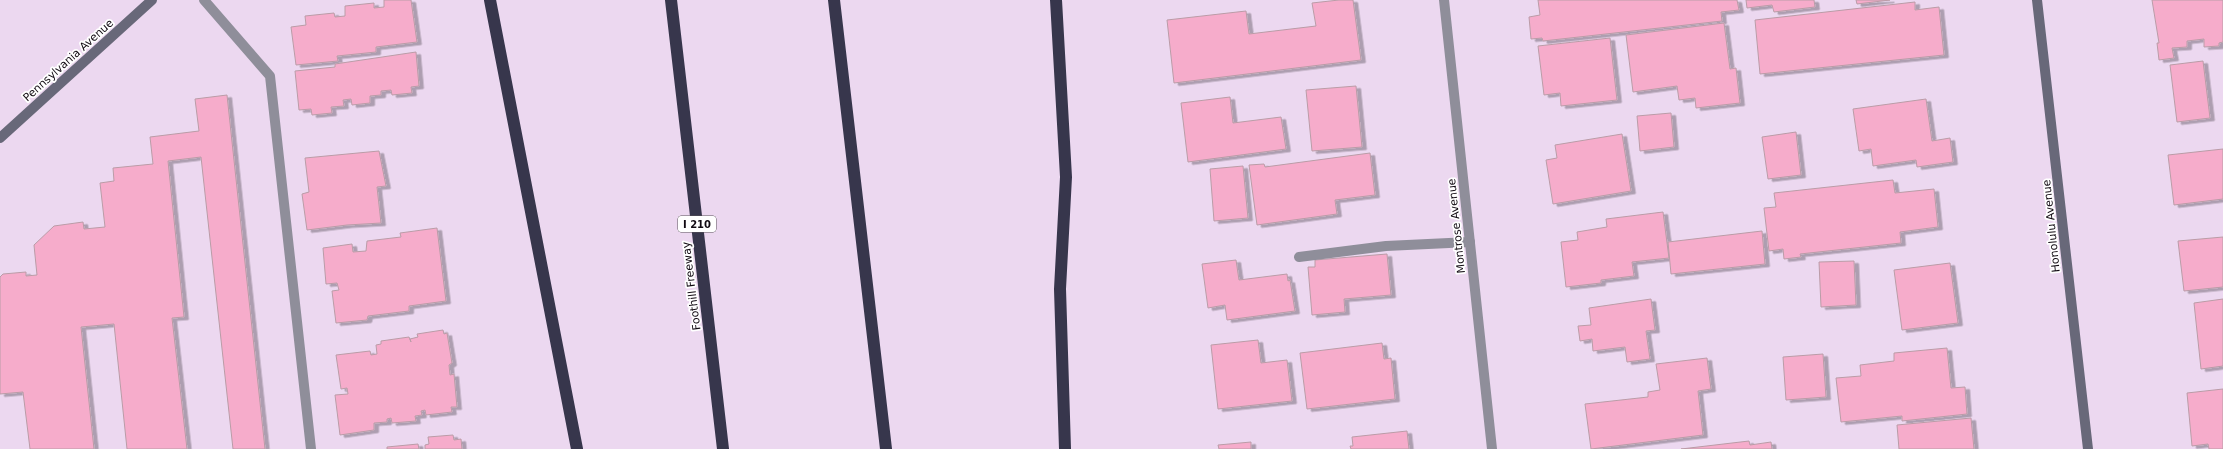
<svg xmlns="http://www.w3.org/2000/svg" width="2223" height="449" viewBox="0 0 2223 449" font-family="'DejaVu Sans',sans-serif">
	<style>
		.building { fill: #f6accb; stroke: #ba9ca7; filter: url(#shadow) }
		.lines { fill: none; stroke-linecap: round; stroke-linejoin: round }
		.service { stroke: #8f8e9a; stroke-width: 10 }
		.minor { stroke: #8f8e9a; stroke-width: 10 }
		.secondary { stroke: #686879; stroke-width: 10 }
		.motorway { stroke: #37364c; stroke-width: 12 }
		.labels { text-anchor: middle; stroke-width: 3.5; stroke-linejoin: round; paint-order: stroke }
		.shield { fill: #fff; stroke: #585358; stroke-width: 1 }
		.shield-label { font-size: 10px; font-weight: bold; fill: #100911 }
		.street-label { font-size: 11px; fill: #100911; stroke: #fff }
	</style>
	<defs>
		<filter id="shadow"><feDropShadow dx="4.5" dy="2.5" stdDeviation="0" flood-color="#0004"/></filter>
	</defs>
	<rect width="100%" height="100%" fill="#ecd8f0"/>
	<path class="building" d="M 384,0 L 411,0 L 417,42 L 376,47 L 376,52 L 337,56 L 338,61 L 296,65 L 291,27 L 306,25 L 305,16 L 334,13 L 335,17 L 345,16 L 345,6 L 374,3 L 374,8 L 384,7 Z
		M 1339,0 L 1353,0 L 1361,60 L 1174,83 L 1167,20 L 1246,11 L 1249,34 L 1316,26 L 1312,3 Z
		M 1538,0 L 1737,0 L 1739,10 L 1721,12 L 1722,21 L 1543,41 L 1542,38 L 1531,39 L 1529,17 L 1540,15 Z
		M 1746,0 L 1814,0 L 1815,7 L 1774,12 L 1772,5 L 1747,8 Z
		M 1856,0 L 1890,0 L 1857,4 Z
		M 2152,0 L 2223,0 L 2223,42 L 2219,43 L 2219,46 L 2204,47 L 2204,39 L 2187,41 L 2187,47 L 2172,48 L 2174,58 L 2159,60 L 2157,43 L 2159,43 Z
		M 1915,2 L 1915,10 L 1939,7 L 1944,55 L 1760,74 L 1755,20 Z
		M 1724,23 L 1730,69 L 1736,68 L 1740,103 L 1696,108 L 1695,98 L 1679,100 L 1677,86 L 1633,92 L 1626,35 Z
		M 1610,38 L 1617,100 L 1561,106 L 1560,93 L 1544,95 L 1538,46 Z
		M 416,52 L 419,86 L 411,87 L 412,93 L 392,95 L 391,90 L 381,91 L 381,95 L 370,96 L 370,103 L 352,105 L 351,99 L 343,100 L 344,106 L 331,107 L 332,113 L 312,115 L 311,109 L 299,110 L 295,71 L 335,67 L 335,64 Z
		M 2203,61 L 2210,118 L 2177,122 L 2170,65 Z
		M 1356,86 L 1362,147 L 1312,151 L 1306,90 Z
		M 227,95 L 265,449 L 233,449 L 201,157 L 168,161 L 184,317 L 172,318 L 187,449 L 127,449 L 114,324 L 81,327 L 94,449 L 30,449 L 23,392 L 0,394 L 0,277 L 3,274 L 26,272 L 26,276 L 37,275 L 34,245 L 54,226 L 83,222 L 84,229 L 105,227 L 100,183 L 114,181 L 113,168 L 153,164 L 150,137 L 199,131 L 195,99 Z
		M 1230,97 L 1233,123 L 1281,117 L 1286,149 L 1188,162 L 1181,103 Z
		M 1926,99 L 1932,141 L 1950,138 L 1953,162 L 1917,167 L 1916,160 L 1873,166 L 1871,149 L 1859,151 L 1853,109 Z
		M 1671,113 L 1674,147 L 1640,151 L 1637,116 Z
		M 1796,132 L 1801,175 L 1768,179 L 1762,137 Z
		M 1622,134 L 1631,191 L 1553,204 L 1546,160 L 1557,158 L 1555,145 Z
		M 2223,149 L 2223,199 L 2174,205 L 2168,155 Z
		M 379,151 L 386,186 L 377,187 L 381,223 L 347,225 L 307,230 L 302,194 L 309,192 L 305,158 Z
		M 1370,153 L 1375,195 L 1335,200 L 1337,214 L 1257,225 L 1249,165 L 1264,164 L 1265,167 Z
		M 1243,166 L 1248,218 L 1214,221 L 1210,169 Z
		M 1893,180 L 1895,193 L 1934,189 L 1938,227 L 1900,232 L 1901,243 L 1800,254 L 1801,257 L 1784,259 L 1783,249 L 1769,251 L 1764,208 L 1776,207 L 1774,193 Z
		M 1663,212 L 1669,258 L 1632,262 L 1634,276 L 1601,280 L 1601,283 L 1566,287 L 1561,242 L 1578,240 L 1577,232 L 1607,227 L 1606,219 Z
		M 437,228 L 446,301 L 409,306 L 409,311 L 368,316 L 367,320 L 336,323 L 332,291 L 339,290 L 337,283 L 326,284 L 323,248 L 352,244 L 353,252 L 366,251 L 367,241 L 401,237 L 400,233 Z
		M 1762,231 L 1765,264 L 1671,274 L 1668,242 Z
		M 2223,237 L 2223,287 L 2184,291 L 2178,241 Z
		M 1387,254 L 1391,295 L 1344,299 L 1345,312 L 1312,315 L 1308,267 L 1315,267 L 1315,260 Z
		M 1236,260 L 1239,280 L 1287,274 L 1288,281 L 1290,280 L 1295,311 L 1227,320 L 1225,305 L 1208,308 L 1202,264 Z
		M 1854,261 L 1856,305 L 1821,307 L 1819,262 Z
		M 1950,263 L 1958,323 L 1902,330 L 1894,270 Z
		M 1651,299 L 1655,330 L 1646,331 L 1650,359 L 1627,362 L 1625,347 L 1593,351 L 1592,339 L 1580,341 L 1578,326 L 1591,325 L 1589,308 Z
		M 2223,299 L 2223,366 L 2201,369 L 2194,303 Z
		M 443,330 L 444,334 L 447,333 L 452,363 L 449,365 L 450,375 L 454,374 L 457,407 L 451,407 L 452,412 L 426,415 L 425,410 L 421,411 L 422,415 L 415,416 L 416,421 L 392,423 L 391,418 L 387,419 L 387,422 L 374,423 L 374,430 L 340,435 L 335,395 L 348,394 L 347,388 L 341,389 L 336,355 L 370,351 L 371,355 L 377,354 L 376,345 L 381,344 L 381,341 L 409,337 L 411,342 L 410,339 L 418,337 L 417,334 Z
		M 1258,340 L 1261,363 L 1287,360 L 1292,401 L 1218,409 L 1211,345 Z
		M 1382,343 L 1384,359 L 1391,358 L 1395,399 L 1307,409 L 1300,353 Z
		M 1947,348 L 1951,388 L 1965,387 L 1967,414 L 1902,421 L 1902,416 L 1841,422 L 1836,378 L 1861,376 L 1860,365 L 1894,361 L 1894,353 Z
		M 1823,354 L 1826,397 L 1786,400 L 1783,357 Z
		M 1707,358 L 1711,389 L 1698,391 L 1703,435 L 1591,449 L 1585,404 L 1648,397 L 1648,392 L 1660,390 L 1656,364 Z
		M 2223,389 L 2223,449 L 2209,449 L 2208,444 L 2192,446 L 2187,393 Z
		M 1971,418 L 1974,449 L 1899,449 L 1897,425 Z
		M 1407,431 L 1409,449 L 1351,449 L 1350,446 L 1353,446 L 1352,437 Z
		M 453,435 L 454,440 L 461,439 L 462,449 L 425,449 L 425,445 L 429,444 L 428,437 Z
		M 1749,441 L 1750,445 L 1771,442 L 1772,449 L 1681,449 Z
		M 1251,442 L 1251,449 L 1219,449 L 1218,445 Z
		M 418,444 L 419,449 L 387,449 L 387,447 Z"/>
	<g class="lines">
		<path class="service" d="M 204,0 L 270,76 L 311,449
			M 1299,257 L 1386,246 L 1470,242"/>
		<path class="minor" d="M 1444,0 L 1492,449"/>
		<path class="secondary" d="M 2037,0 L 2088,449
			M 0,138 L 152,0"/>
		<path class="motorway" d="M 490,0 L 577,449
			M 671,0 L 723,449
			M 834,0 L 886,449
			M 1056,0 L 1066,177 L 1060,289 L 1065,449"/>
	</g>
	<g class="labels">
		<rect class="shield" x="678" y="216" width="38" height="16" rx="3"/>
		<g class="shield-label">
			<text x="697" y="228">I 210</text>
		</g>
		<g class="street-label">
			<text transform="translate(68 60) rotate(-42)" y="4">Pennsylvania Avenue</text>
			<text transform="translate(1456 226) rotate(-96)" y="4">Montrose Avenue</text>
			<text transform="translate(2051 226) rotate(-96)" y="4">Honolulu Avenue</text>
			<text transform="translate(691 286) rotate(-97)" y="4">Foothill Freeway</text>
		</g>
	</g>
</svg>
